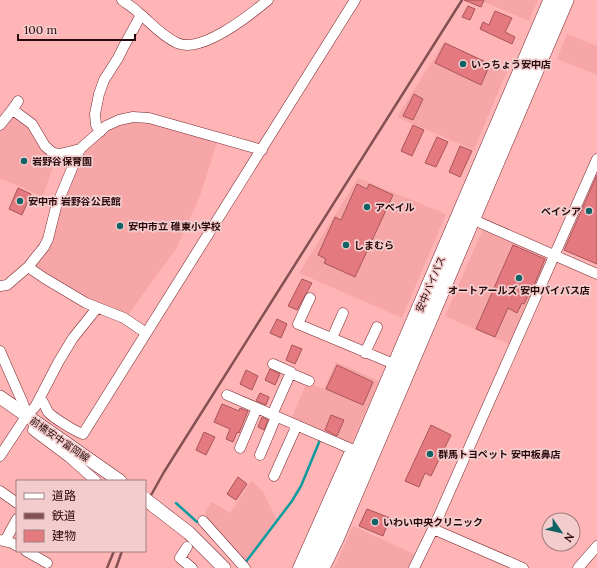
<svg xmlns="http://www.w3.org/2000/svg" width="597" height="568" viewBox="0 0 597 568" font-family="Lora,'Noto Sans JP',serif">
	<style>
		.built { fill: #f7a6a8 }
		.lines { fill: none; stroke-linecap: round; stroke-linejoin: round }
		.stream { stroke: #0c9ca0; stroke-width: 2.5 }
		.building { fill: #e47a7f; stroke: #a8555a }
		.minor-casing { stroke: #76272f; stroke-width: 11 }
		.major-casing { stroke: #76272f; stroke-width: 14 }
		.highway-casing { stroke: #76272f; stroke-width: 16 }
		.minor { stroke: #fff; stroke-width: 10 }
		.major { stroke: #fff; stroke-width: 13 }
		.highway { stroke: #fff; stroke-width: 15 }
		.rail { stroke: #835053; stroke-width: 2.5 }
		.major-bridge-casing { stroke: #76272f; stroke-width: 14; stroke-linecap: butt }
		.major-bridge { stroke: #fff; stroke-width: 13 }
		.poi-dot { fill: #116264; stroke: #f3cdcd; stroke-width: 1.5 }
		.labels { text-anchor: middle; stroke-width: 3.5; stroke-linejoin: round; paint-order: stroke }
		.poi-label { font-size: 10px; font-weight: bold; fill: #29080b; stroke: #f3cdcd; text-anchor: start }
		.street-label { font-size: 10px; fill: #29080b; stroke: #f3cdcd }
	</style>
	<rect width="100%" height="100%" fill="#ffb4b5"/>
	<path class="built" d="M 479,0 L 538,0 L 529,21 Z
		M 567,34 L 597,46 L 597,75 L 557,59 Z
		M 444,42 L 507,71 L 474,150 L 397,117 Z
		M 16,114 L 31,125 L 51,155 L 53,166 L 43,197 L 0,178 L 0,130 L 10,115 Z
		M 132,120 L 150,121 L 218,139 L 200,196 L 176,249 L 128,315 L 92,302 L 35,268 L 35,263 L 81,153 L 105,130 Z
		M 358,178 L 446,214 L 402,318 L 299,273 Z
		M 483,229 L 548,257 L 549,260 L 511,345 L 445,316 Z
		M 336,362 L 379,381 L 351,445 L 291,419 L 307,382 L 324,389 Z
		M 251,481 L 263,491 L 276,519 L 244,563 L 206,520 L 206,510 L 212,502 L 230,513 Z
		M 353,526 L 416,555 L 410,568 L 334,568 Z"/>
	<g class="lines">
		<path class="stream" d="M 176,503 L 197,522
			M 245,563 L 292,501 L 301,486 L 320,440"/>
	</g>
	<path class="building" d="M 464,0 L 484,0 L 481,7 Z
		M 468,6 L 475,9 L 470,20 L 462,17 Z
		M 495,11 L 512,18 L 505,32 L 515,37 L 512,44 L 480,29 L 483,22 L 489,25 Z
		M 445,43 L 490,64 L 481,85 L 435,63 Z
		M 414,94 L 423,99 L 413,120 L 403,116 Z
		M 413,125 L 424,130 L 412,156 L 401,151 Z
		M 437,137 L 448,142 L 436,167 L 425,163 Z
		M 460,146 L 472,151 L 460,177 L 449,172 Z
		M 597,175 L 597,264 L 564,250 Z
		M 357,184 L 367,189 L 369,184 L 393,195 L 355,277 L 324,263 L 326,259 L 318,255 L 335,217 L 341,220 Z
		M 18,188 L 31,194 L 22,215 L 9,209 Z
		M 513,245 L 545,259 L 529,297 L 528,296 L 524,304 L 522,303 L 517,313 L 508,308 L 495,337 L 476,329 Z
		M 302,279 L 312,283 L 297,310 L 288,306 Z
		M 277,319 L 287,324 L 281,338 L 270,333 Z
		M 292,345 L 302,349 L 295,364 L 286,360 Z
		M 337,365 L 373,382 L 363,405 L 326,389 Z
		M 270,369 L 280,374 L 275,385 L 265,380 Z
		M 246,370 L 258,376 L 252,390 L 240,384 Z
		M 260,393 L 269,397 L 266,405 L 256,401 Z
		M 222,404 L 239,411 L 240,408 L 248,411 L 239,433 L 237,432 L 233,442 L 226,439 L 230,429 L 214,422 Z
		M 331,415 L 344,420 L 337,436 L 325,430 Z
		M 262,417 L 268,420 L 264,430 L 258,427 Z
		M 431,425 L 451,435 L 431,476 L 425,473 L 419,487 L 405,481 Z
		M 204,432 L 215,437 L 206,455 L 196,450 Z
		M 238,477 L 247,484 L 236,500 L 227,494 Z
		M 367,509 L 390,518 L 383,536 L 359,526 Z"/>
	<g class="lines">
		<defs>
			<path id="minor" d="M 122,0 C 127,4 134,8 139,13 C 152,24 162,36 177,43 C 201,54 250,15 268,0
				M 13,110 L 32,124 L 45,146 L 53,153 L 60,154 L 80,149
				M 0,125 C 6,117 13,110 18,101
				M 100,132 L 96,125 L 95,114 L 99,94 L 104,80 L 118,58 L 124,46 L 141,15
				M 467,217 L 597,274
				M 28,267 L 44,247 L 48,239 L 56,207 L 80,149 L 106,126 L 119,120 L 133,117 L 149,118 L 262,150
				M 0,286 L 7,285 L 28,267 L 44,278 L 86,303 L 124,318 L 146,333
				M 310,298 L 298,324 L 401,367
				M 332,338 L 343,313
				M 0,351 L 22,401 L 27,415
				M 365,353 L 377,327
				M 290,373 L 309,381
				M 227,395 L 363,454
				M 40,398 C 44,402 45,407 48,412 C 52,417 76,432 83,434 L 355,0
				M 272,415 L 291,372 L 273,364
				M 36,422 L 33,430 L 69,457 L 96,481
				M 240,448 L 257,408
				M 260,455 L 276,417
				M 0,456 L 27,415 L 35,407 L 59,361 L 73,338 L 97,308
				M 274,476 L 297,425
				M 0,491 L 17,503
				M 203,521 L 245,568
				M 433,529 L 523,568
				M 0,540 L 12,543 L 17,546
				M 5,541 L 17,519
				M 187,547 L 180,558 L 192,568
				M 26,551 L 47,563
				M 298,568 L 351,449
				M 414,568 L 433,529 L 597,159
				M 578,568 L 597,546"/>
			<path id="major" d="M 0,397 L 120,481
				M 154,506 L 189,533 L 224,568"/>
			<path id="highway" d="M 306,568 L 330,517 L 551,0
				M 322,568 L 336,539 L 566,0"/>
		</defs>
		<use href="#minor" class="minor-casing"/>
		<use href="#major" class="major-casing"/>
		<use href="#highway" class="highway-casing"/>
		<use href="#minor" class="minor"/>
		<use href="#major" class="major"/>
		<use href="#highway" class="highway"/>
		<path class="rail" d="M 145,506 L 164,472 L 462,0
			M 107,568 L 114,551
			M 116,568 L 122,551"/>
		<defs>
			<path id="major-bridge" d="M 145,499 L 154,506"/>
		</defs>
		<use href="#major-bridge" class="major-bridge-casing"/>
		<use href="#major-bridge" class="major-bridge"/>
	</g>
	<g class="poi-dot">
		<circle cx="463" cy="64" r="4"/>
		<circle cx="24" cy="161" r="4"/>
		<circle cx="20" cy="201" r="4"/>
		<circle cx="367" cy="207" r="4"/>
		<circle cx="589" cy="211" r="4"/>
		<circle cx="120" cy="226" r="4"/>
		<circle cx="346" cy="245" r="4"/>
		<circle cx="519" cy="278" r="4"/>
		<circle cx="430" cy="454" r="4"/>
		<circle cx="375" cy="522" r="4"/>
	</g>
	<g class="labels">
		<g class="poi-label">
			<text x="471" y="68">いっちょう安中店</text>
			<text x="32" y="165">岩野谷保育園</text>
			<text x="28" y="205">安中市 岩野谷公民館</text>
			<text x="375" y="211">アベイル</text>
			<text x="581" y="215" text-anchor="end">ベイシア</text>
			<text x="128" y="230">安中市立 碓東小学校</text>
			<text x="354" y="249">しまむら</text>
			<text x="519" y="294" text-anchor="middle">オートアールズ 安中バイパス店</text>
			<text x="438" y="458">群馬トヨペット 安中板鼻店</text>
			<text x="383" y="526">いわい中央クリニック</text>
		</g>
		<g class="street-label">
			<text transform="translate(430 284) rotate(-67)" y="4">安中バイパス</text>
			<text transform="translate(60 439) rotate(35)" y="4">前橋安中富岡線</text>
		</g>
	</g>
	<rect x="16" y="480" width="130" height="72" fill="#f3cdcd" stroke="#a27e7f"/>
	<rect x="24" y="493" width="20" height="6" fill="#ffffff" stroke="#a27e7f"/>
	<text x="52" y="500" font-size="12" fill="#29080b">道路</text>
	<rect x="24" y="513" width="20" height="6" fill="#835053" stroke="#a27e7f"/>
	<text x="52" y="520" font-size="12" fill="#29080b">鉄道</text>
	<rect x="24" y="530" width="20" height="12" fill="#e47a7f" stroke="#a27e7f"/>
	<text x="52" y="540" font-size="12" fill="#29080b">建物</text>
	<g transform="translate(561 532) rotate(124)"><circle r="19" fill="#f3cdcd" stroke="#a27e7f"/>
	<path d="M0-3L7 15L0 10L-7 15Z" fill="#116264"/>
	<text y="-6" font-size="11" font-weight="bold" text-anchor="middle" fill="#29080b">N</text>
	</g>
	<path d="M18 34v6h117v-6" fill="none" stroke="#29080b" stroke-width="2"/>
	<text x="24" y="34" font-size="12" fill="#29080b" stroke="#f3cdcd" stroke-width="3" paint-order="stroke">100 m</text>
</svg>
